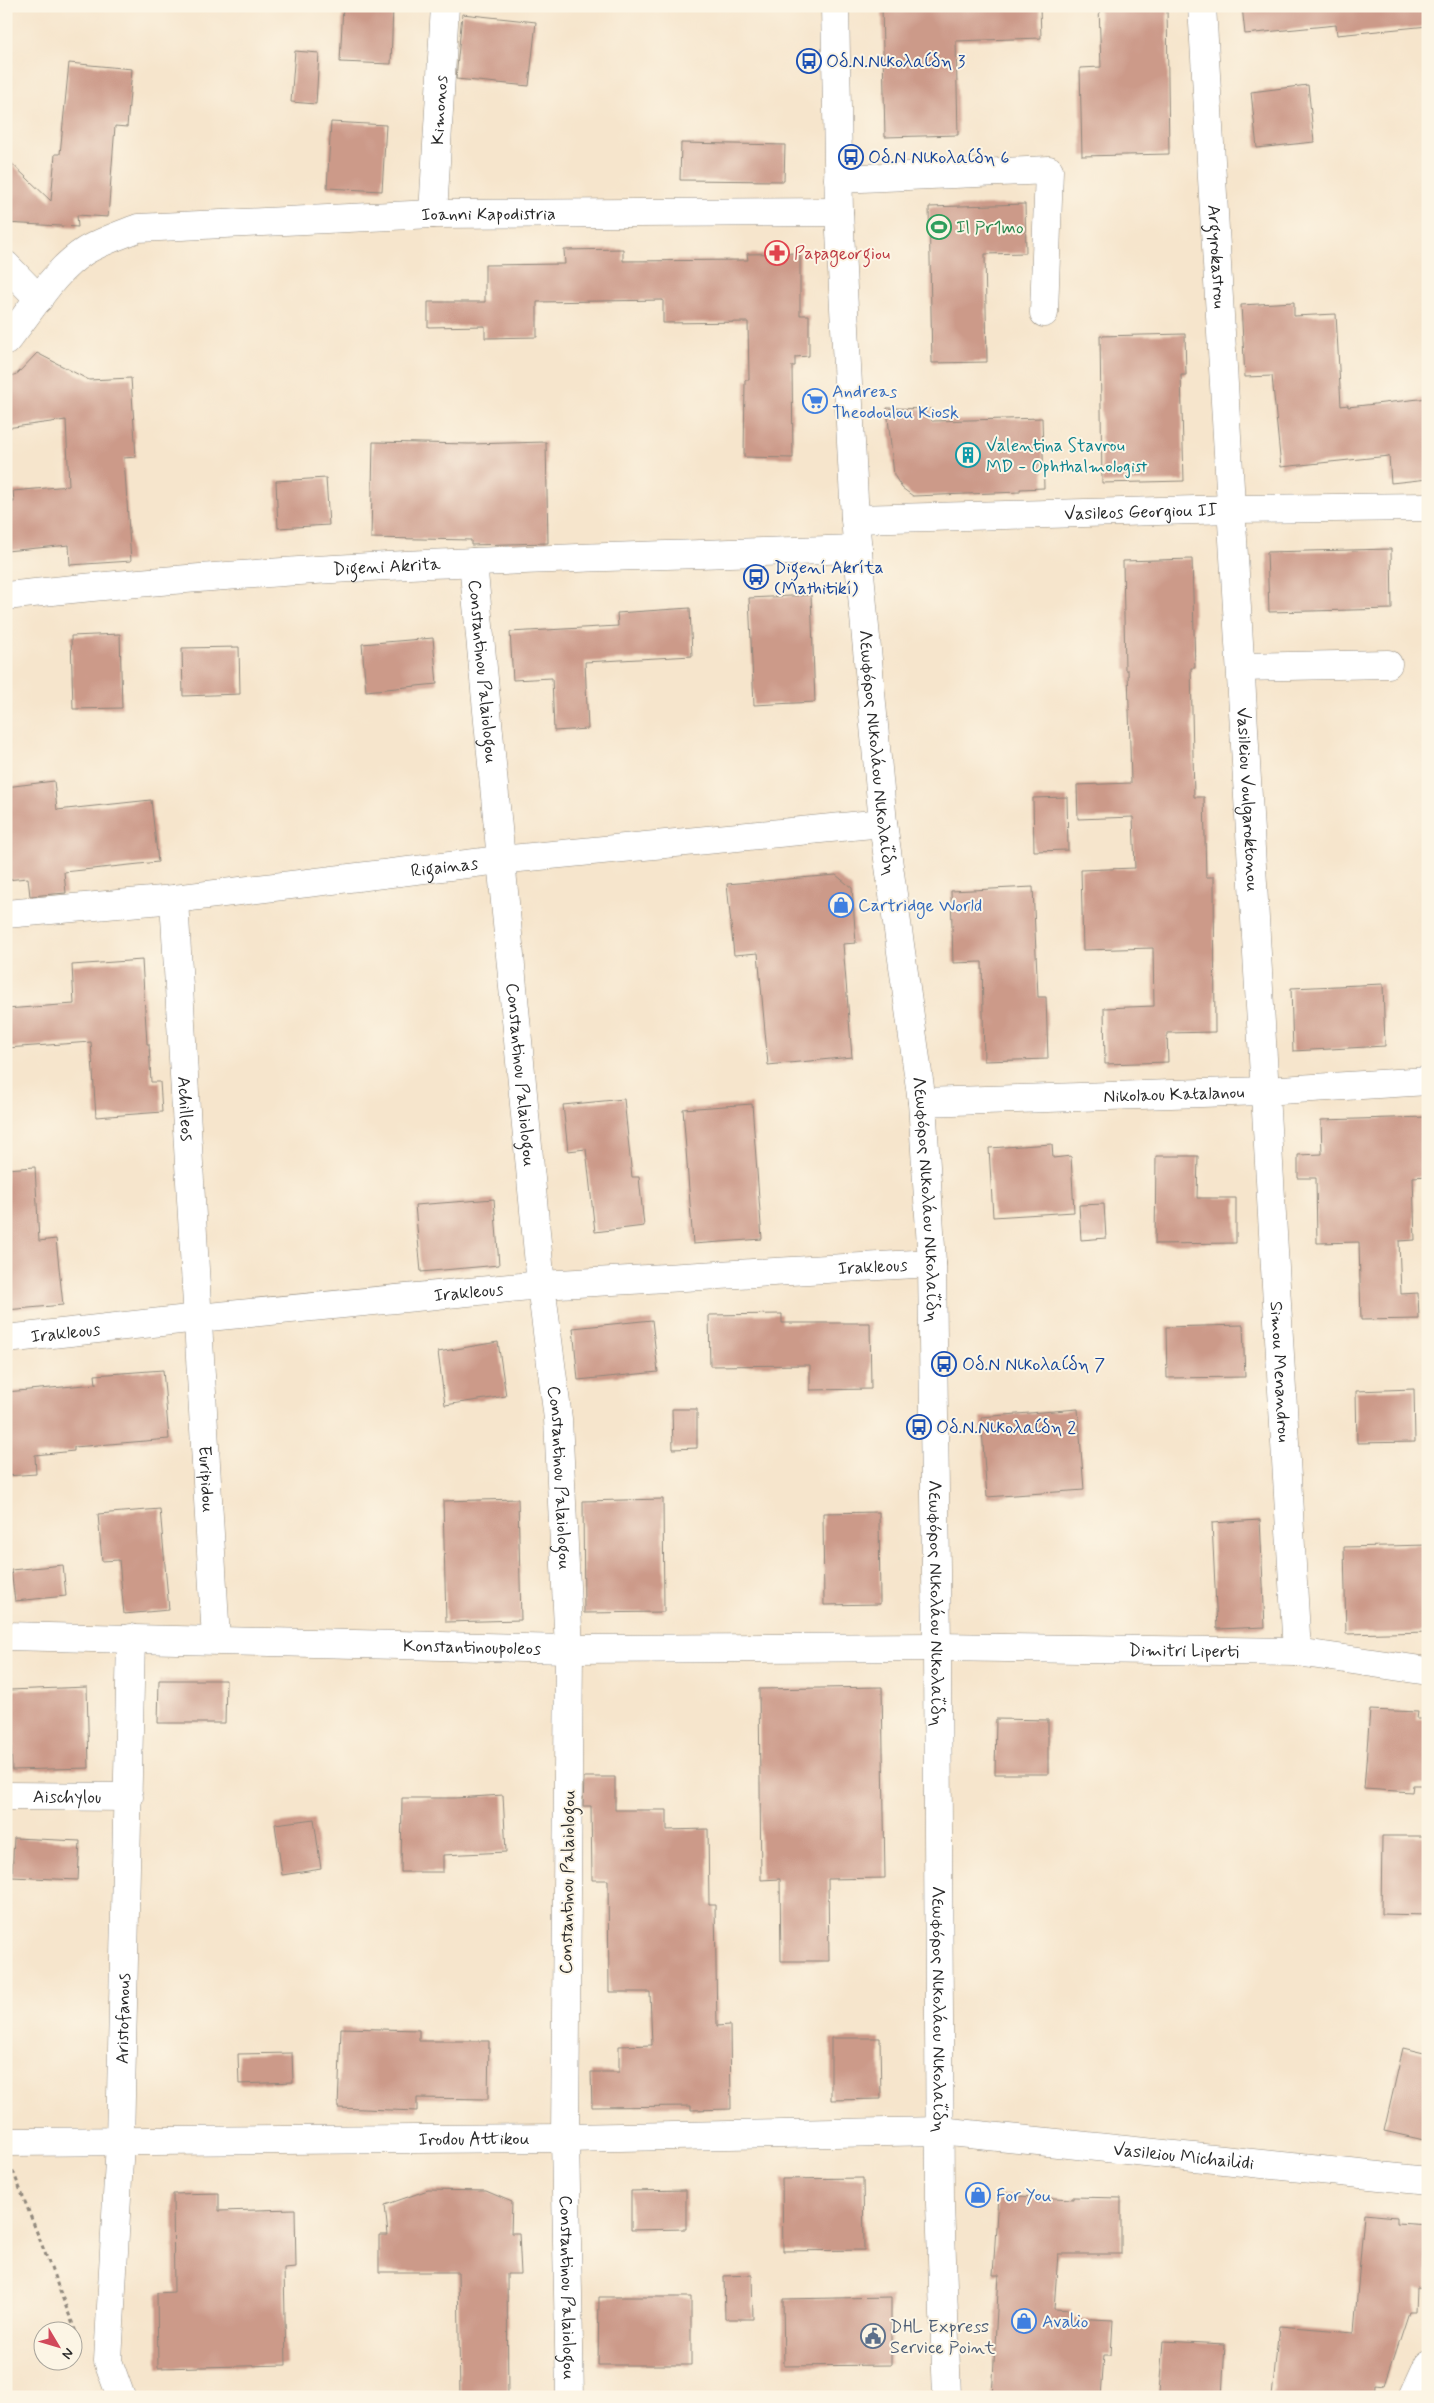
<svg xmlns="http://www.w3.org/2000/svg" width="1434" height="2403" viewBox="0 0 1434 2403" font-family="Mynerve,sans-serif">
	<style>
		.building { fill: #cc9a89 }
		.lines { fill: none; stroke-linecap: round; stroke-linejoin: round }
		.minor-casing { stroke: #90887c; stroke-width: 29 }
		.major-casing { stroke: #90887c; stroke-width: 29 }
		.path { stroke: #90887c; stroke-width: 3; stroke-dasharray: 4 4; stroke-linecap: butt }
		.minor { stroke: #fff; stroke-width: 28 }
		.major { stroke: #fff; stroke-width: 28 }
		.labels { text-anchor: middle; stroke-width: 4; stroke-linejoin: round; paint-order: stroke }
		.transit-label { font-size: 18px; fill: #164399; stroke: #fcf5e5; text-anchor: start }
		.street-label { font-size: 18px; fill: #2b2b2b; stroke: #fcf5e5 }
		.leisure-label { font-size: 18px; fill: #27864d; stroke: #fcf5e5; text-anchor: start }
		.health-label { font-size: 18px; fill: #be3a42; stroke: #fcf5e5; text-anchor: start }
		.shop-label { font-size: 18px; fill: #366cbe; stroke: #fcf5e5; text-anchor: start }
		.culture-label { font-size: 18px; fill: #0d838f; stroke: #fcf5e5; text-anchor: start }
		.service-label { font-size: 18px; fill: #4e5e75; stroke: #fcf5e5; text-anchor: start }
	</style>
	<rect width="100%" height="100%" fill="#fcf5e5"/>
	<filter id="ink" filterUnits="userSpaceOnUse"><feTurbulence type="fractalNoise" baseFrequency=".02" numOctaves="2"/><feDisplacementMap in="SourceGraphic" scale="10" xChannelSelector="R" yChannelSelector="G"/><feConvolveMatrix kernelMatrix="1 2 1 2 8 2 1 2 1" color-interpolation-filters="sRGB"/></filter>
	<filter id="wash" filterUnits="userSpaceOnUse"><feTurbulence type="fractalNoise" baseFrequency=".0096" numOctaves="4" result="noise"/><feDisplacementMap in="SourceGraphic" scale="20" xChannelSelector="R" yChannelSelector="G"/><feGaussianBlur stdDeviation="1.12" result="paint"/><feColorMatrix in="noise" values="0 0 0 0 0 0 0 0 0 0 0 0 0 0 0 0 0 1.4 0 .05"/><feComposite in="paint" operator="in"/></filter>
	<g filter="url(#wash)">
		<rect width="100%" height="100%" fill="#f6e5cc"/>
		<g id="blocks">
			<path class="building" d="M 343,6 L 393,6 L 391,64 L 340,62 Z
				M 882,6 L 1040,6 L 1041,38 L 956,41 L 958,135 L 885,137 Z
				M 1099,6 L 1167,6 L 1169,154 L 1082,156 L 1080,68 L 1101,67 Z
				M 1242,6 L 1428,6 L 1428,26 L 1337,35 L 1336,25 L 1245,34 Z
				M 462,14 L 536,22 L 529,86 L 456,79 Z
				M 295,51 L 319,53 L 316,104 L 291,102 Z
				M 69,63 L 132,69 L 127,127 L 115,126 L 108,217 L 77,215 L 78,227 L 6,223 L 6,158 L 51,201 L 55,154 L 60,154 Z
				M 1308,85 L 1314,142 L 1257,148 L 1251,92 Z
				M 331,122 L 386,125 L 382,191 L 327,188 Z
				M 681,143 L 785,145 L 784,181 L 680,180 Z
				M 1025,204 L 1026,253 L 985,254 L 987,362 L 932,363 L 929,207 Z
				M 623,249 L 623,261 L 748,260 L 747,254 L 800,253 L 800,315 L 809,315 L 809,356 L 795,357 L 795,366 L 792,366 L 793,458 L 744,457 L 745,380 L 749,380 L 748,322 L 663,323 L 663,300 L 537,302 L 537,337 L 485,338 L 485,326 L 428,327 L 428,302 L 485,302 L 485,265 L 565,264 L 564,250 Z
				M 1294,302 L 1294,316 L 1336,314 L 1341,406 L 1348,405 L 1348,407 L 1428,398 L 1428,479 L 1391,483 L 1389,456 L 1281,467 L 1272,376 L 1245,377 L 1241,305 Z
				M 1185,334 L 1186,375 L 1181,375 L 1184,481 L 1102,483 L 1100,336 Z
				M 37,353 L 89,380 L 131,378 L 136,457 L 124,458 L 131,561 L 70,565 L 69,545 L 6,551 L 6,502 L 14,502 L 13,491 L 69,486 L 66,420 L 6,428 L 6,379 L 18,373 Z
				M 887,408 L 931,409 L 932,421 L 1042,418 L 1044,488 L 1020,489 L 1020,492 L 913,496 L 902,488 L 894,475 Z
				M 373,442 L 470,444 L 546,442 L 548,543 L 471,545 L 471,540 L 371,538 Z
				M 326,478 L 329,525 L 278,528 L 276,481 Z
				M 1391,549 L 1392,609 L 1269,612 L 1267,552 Z
				M 1192,559 L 1195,668 L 1191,668 L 1194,797 L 1204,797 L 1206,877 L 1214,877 L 1215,1032 L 1167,1033 L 1168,1062 L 1105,1064 L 1104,1008 L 1154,1006 L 1153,948 L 1083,950 L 1081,870 L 1135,868 L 1133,817 L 1078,819 L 1077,785 L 1131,783 L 1128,670 L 1125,670 L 1123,561 Z
				M 811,595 L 815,702 L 754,705 L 749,598 Z
				M 690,608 L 692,656 L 585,662 L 588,729 L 554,731 L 552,678 L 513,680 L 510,632 L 618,626 L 617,613 Z
				M 120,634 L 122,708 L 73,709 L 71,636 Z
				M 433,638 L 437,684 L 366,691 L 362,644 Z
				M 239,647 L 240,694 L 183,696 L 182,648 Z
				M 54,781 L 57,810 L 151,800 L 158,862 L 64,872 L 66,893 L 30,896 L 28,878 L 6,880 L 6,787 Z
				M 1067,797 L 1068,850 L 1034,851 L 1033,798 Z
				M 836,875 L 852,888 L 856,943 L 843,944 L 852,1057 L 768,1065 L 758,953 L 734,955 L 727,884 Z
				M 1033,887 L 1038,997 L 1046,997 L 1048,1059 L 984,1061 L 982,962 L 953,963 L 951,891 Z
				M 142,960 L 147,1044 L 149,1044 L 151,1082 L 160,1082 L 162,1112 L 96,1117 L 91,1042 L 6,1048 L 6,1009 L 74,1004 L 72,965 Z
				M 1383,984 L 1385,1046 L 1293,1051 L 1291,988 Z
				M 624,1099 L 632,1177 L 639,1177 L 644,1226 L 595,1232 L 586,1149 L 568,1151 L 563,1105 Z
				M 752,1104 L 762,1239 L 693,1244 L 683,1109 Z
				M 1428,1117 L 1428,1176 L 1413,1177 L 1415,1240 L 1399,1241 L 1401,1294 L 1418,1293 L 1419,1319 L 1361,1320 L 1359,1242 L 1317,1243 L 1316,1178 L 1298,1178 L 1298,1155 L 1322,1154 L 1321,1120 Z
				M 1052,1144 L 1053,1158 L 1071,1156 L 1074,1212 L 993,1217 L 989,1148 Z
				M 1156,1156 L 1198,1156 L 1197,1198 L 1236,1198 L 1236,1243 L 1155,1244 Z
				M 35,1167 L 39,1241 L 56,1239 L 63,1305 L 6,1310 L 6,1169 Z
				M 494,1199 L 499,1265 L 421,1272 L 415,1205 Z
				M 1104,1204 L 1106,1238 L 1081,1240 L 1079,1205 Z
				M 782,1314 L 782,1323 L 870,1323 L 871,1389 L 810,1390 L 810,1365 L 710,1366 L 709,1315 Z
				M 652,1320 L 658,1372 L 578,1380 L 573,1328 Z
				M 1243,1325 L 1245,1377 L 1167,1378 L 1166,1327 Z
				M 498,1342 L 506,1396 L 445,1405 L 438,1352 Z
				M 163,1370 L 169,1439 L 74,1447 L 74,1451 L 35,1455 L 36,1474 L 6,1476 L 6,1392 L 96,1384 L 95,1375 Z
				M 1414,1389 L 1415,1442 L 1357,1443 L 1356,1391 Z
				M 672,1409 L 697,1409 L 697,1448 L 673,1449 Z
				M 1078,1409 L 1084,1490 L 987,1497 L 981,1417 Z
				M 518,1499 L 521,1620 L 446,1622 L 443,1501 Z
				M 663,1499 L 664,1612 L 584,1613 L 583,1501 Z
				M 160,1509 L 169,1610 L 124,1614 L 119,1560 L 102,1561 L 98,1514 Z
				M 879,1512 L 880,1604 L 824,1605 L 823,1513 Z
				M 1260,1520 L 1265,1627 L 1217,1629 L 1212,1523 Z
				M 1428,1545 L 1428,1632 L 1346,1634 L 1344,1547 Z
				M 63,1565 L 66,1596 L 15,1601 L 11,1570 Z
				M 159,1680 L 226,1680 L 225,1723 L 158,1723 Z
				M 87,1687 L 89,1768 L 12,1770 L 9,1690 Z
				M 882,1687 L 885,1878 L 828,1879 L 829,1961 L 781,1961 L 780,1879 L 761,1880 L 759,1689 Z
				M 1370,1710 L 1418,1712 L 1417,1719 L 1428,1719 L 1428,1785 L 1413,1785 L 1412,1792 L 1364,1789 Z
				M 996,1719 L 1048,1720 L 1048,1774 L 995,1774 Z
				M 584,1777 L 615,1777 L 615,1810 L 667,1810 L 667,1830 L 708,1829 L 709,1905 L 715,1905 L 717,2026 L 730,2025 L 731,2109 L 691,2110 L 691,2106 L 592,2107 L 591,2072 L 619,2072 L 619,2046 L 652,2045 L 650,1992 L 609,1992 L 608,1880 L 592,1880 L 591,1806 L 583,1806 Z
				M 503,1795 L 506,1852 L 443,1855 L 443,1872 L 401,1872 L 402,1798 L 456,1798 Z
				M 314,1819 L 321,1869 L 282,1875 L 275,1824 Z
				M 1382,1836 L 1428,1836 L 1428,1915 L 1381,1914 Z
				M 14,1838 L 80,1841 L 78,1880 L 12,1877 Z
				M 341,2028 L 419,2030 L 419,2041 L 489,2041 L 488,2099 L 417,2098 L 417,2111 L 338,2108 Z
				M 831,2038 L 880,2038 L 881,2099 L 831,2100 Z
				M 1403,2048 L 1428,2054 L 1428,2141 L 1384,2131 Z
				M 292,2053 L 293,2082 L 239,2084 L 238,2054 Z
				M 863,2178 L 864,2250 L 783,2251 L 782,2179 Z
				M 428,2190 L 486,2191 L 512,2202 L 511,2233 L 519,2233 L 521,2274 L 507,2274 L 508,2397 L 460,2397 L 458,2272 L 379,2272 L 379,2235 L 388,2235 L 385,2205 Z
				M 686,2190 L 686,2229 L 631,2230 L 631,2191 Z
				M 219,2193 L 219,2211 L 295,2209 L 296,2268 L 284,2269 L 286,2365 L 158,2368 L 157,2293 L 174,2292 L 173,2194 Z
				M 998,2195 L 1073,2199 L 1073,2197 L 1121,2198 L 1121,2254 L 1058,2254 L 1054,2309 L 1071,2310 L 1070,2318 L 1113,2320 L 1111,2355 L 1104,2355 L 1101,2397 L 992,2397 L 999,2275 L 993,2275 Z
				M 1364,2214 L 1397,2217 L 1397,2223 L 1428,2225 L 1426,2289 L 1416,2288 L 1415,2312 L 1409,2312 L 1385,2385 L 1375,2384 L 1374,2397 L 1272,2397 L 1279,2326 L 1354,2332 Z
				M 752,2275 L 753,2319 L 725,2319 L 724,2276 Z
				M 599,2297 L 691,2297 L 691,2365 L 598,2365 Z
				M 891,2297 L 891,2365 L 784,2366 L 783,2299 Z
				M 1163,2341 L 1225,2344 L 1222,2397 L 1159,2393 Z"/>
		</g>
	</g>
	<g filter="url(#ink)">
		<use href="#blocks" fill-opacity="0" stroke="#90887c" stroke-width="1"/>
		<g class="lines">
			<defs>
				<g id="minor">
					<path id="s1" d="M 835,6 L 839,212 L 855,519 L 883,823 L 922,1102 L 932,1263 L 937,1647 L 940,2204 L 947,2397"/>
					<path id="s2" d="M 1202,6 C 1236,555 1264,1103 1297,1652"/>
					<path d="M 838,179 L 1049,170 L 1044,313"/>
					<path id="s3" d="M 433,214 L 445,6"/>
					<path d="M 6,265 L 39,299"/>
					<path id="s4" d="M 6,341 C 31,312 52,272 85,251 C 102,241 120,235 138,228 L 433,214 L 839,212"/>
					<path id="s5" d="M 855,519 L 1233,509 L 1428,507"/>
					<path id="s6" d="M 473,562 L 541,1285 L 558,1419 L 569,1649 L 565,2138 L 570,2397"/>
					<path id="s7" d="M 6,596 C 289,564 574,558 858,549"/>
					<path d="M 1241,667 L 1388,664"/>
					<path id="s8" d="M 174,899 L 216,1640"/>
					<path id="s9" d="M 6,914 L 174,899 L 500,860 L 883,823"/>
					<path id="s10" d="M 922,1102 L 1263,1091 L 1428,1081"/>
					<path id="s11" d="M 6,1339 L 198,1318 L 541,1285 L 932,1263"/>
					<path id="s12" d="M 6,1636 L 569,1649 L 937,1647 L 1297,1652 L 1428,1671"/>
					<path id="s13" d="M 6,1796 L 129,1797"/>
					<path id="s14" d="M 6,2142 L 565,2138 L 940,2131 L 1428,2181"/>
					<path id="s15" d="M 121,2397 L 108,2361 L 120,2142 L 131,1638"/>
				</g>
				<path id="major" d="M 1413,2397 L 1428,2364"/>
			</defs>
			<use href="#minor" class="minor-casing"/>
			<use href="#major" class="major-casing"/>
			<path class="path" d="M 13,2171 L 79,2340"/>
			<use href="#minor" class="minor"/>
			<use href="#major" class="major"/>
		</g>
	</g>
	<defs>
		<symbol id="bus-ring" viewBox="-11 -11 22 22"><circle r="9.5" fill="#fcf5e5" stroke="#1a4fb4" stroke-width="1.5"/><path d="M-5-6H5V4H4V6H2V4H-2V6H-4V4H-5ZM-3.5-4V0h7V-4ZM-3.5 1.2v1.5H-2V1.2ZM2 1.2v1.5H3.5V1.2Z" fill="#1a4fb4"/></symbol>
		<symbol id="stadium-ring" viewBox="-11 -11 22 22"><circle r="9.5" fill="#fcf5e5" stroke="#2e9e5b" stroke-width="1.5"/><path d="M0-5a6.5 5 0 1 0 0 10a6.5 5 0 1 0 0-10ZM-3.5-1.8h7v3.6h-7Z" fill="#2e9e5b"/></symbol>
		<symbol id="pharmacy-ring" viewBox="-11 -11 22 22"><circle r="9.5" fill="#fcf5e5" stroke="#e0444e" stroke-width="1.5"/><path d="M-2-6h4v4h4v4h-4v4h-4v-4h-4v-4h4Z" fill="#e0444e"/></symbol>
		<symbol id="supermarket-ring" viewBox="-11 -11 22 22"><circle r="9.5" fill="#fcf5e5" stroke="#3f7fe0" stroke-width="1.5"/><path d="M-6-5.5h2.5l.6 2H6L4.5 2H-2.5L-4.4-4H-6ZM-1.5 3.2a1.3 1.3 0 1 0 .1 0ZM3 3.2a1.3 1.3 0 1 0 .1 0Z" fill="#3f7fe0"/></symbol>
		<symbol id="building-ring" viewBox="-11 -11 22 22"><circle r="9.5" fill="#fcf5e5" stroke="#0f9aa8" stroke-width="1.5"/><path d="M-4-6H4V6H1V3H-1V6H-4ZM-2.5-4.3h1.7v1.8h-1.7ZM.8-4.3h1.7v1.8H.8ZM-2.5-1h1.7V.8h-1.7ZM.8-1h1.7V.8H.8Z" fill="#0f9aa8"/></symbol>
		<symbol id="shop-ring" viewBox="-11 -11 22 22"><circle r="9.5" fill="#fcf5e5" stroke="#3f7fe0" stroke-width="1.5"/><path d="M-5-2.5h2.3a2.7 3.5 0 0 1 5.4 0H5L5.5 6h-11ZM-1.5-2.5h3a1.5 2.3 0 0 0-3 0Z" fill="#3f7fe0"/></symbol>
		<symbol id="civic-ring" viewBox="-11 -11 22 22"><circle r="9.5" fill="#fcf5e5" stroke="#5c6f8a" stroke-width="1.5"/><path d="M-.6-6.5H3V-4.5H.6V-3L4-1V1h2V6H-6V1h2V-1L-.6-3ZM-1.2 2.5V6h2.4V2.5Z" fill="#5c6f8a"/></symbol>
	</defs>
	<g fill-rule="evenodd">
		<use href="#bus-ring" x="795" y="47" width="28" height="28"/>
		<use href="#bus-ring" x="837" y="143" width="28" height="28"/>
		<use href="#stadium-ring" x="925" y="213" width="28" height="28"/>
		<use href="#pharmacy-ring" x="763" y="239" width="28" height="28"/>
		<use href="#supermarket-ring" x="801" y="387" width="28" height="28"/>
		<use href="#building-ring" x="954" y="441" width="28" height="28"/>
		<use href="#bus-ring" x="742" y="563" width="28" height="28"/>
		<use href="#shop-ring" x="827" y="891" width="28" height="28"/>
		<use href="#bus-ring" x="930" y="1350" width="28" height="28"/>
		<use href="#bus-ring" x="905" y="1413" width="28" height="28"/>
		<use href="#shop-ring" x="964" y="2181" width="28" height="28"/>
		<use href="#shop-ring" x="1010" y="2307" width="28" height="28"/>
		<use href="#civic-ring" x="859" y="2322" width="28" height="28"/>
	</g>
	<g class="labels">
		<g class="transit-label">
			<text x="826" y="67">Οδ.Ν.Νικολαίδη 3</text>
			<text x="868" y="163">Οδ.Ν Νικολαίδη 6</text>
			<text x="774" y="573">Digení Akríta<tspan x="774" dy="21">(Mathitikí)</tspan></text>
			<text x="962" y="1370">Οδ.Ν Νικολαίδη 7</text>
			<text x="936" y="1433">Οδ.Ν.Νικολαίδη 2</text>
		</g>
		<g class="street-label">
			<text dy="6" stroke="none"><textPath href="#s3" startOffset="104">Kimonos</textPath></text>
			<text dy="6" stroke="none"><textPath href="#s4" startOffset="529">Ioanni Kapodistria</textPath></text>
			<text dy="6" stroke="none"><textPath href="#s2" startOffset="251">Argyrokastrou</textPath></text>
			<text dy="6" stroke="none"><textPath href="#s5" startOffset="286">Vasileos Georgiou II</textPath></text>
			<text dy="6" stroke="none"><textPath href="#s7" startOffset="382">Digeni Akrita</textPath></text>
			<text dy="6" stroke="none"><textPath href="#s6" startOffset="110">Constantinou Palaiologou</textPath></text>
			<text dy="6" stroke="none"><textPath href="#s1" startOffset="748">Λεωφόρος Νικολάου Νικολαΐδη</textPath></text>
			<text dy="6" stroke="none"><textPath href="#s2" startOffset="795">Vasileiou Voulgaroktonou</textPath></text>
			<text dy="6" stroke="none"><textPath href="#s9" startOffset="441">Rigainas</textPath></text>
			<text dy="6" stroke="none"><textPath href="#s6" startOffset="515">Constantinou Palaiologou</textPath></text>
			<text dy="6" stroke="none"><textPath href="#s10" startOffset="252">Nikolaou Katalanou</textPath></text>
			<text dy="6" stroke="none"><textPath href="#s8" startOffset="210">Achilleos</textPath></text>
			<text dy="6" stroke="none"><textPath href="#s1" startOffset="1198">Λεωφόρος Νικολάου Νικολαΐδη</textPath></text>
			<text dy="6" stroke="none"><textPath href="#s11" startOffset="870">Irakleous</textPath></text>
			<text dy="6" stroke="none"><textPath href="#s11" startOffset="465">Irakleous</textPath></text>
			<text dy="6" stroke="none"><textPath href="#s11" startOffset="60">Irakleous</textPath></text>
			<text dy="6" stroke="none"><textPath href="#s2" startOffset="1368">Simou Menandrou</textPath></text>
			<text dy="6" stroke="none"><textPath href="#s6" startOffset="920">Constantinou Palaiologou</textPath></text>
			<text dy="6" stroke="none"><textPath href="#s8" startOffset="581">Euripidou</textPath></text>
			<text dy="6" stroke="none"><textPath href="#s1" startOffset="1602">Λεωφόρος Νικολάου Νικολαΐδη</textPath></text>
			<text dy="6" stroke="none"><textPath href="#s12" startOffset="466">Konstantinoupoleos</textPath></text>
			<text dy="6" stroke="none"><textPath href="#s12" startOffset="1178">Dimitri Liperti</textPath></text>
			<text dy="6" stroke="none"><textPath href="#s13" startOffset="61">Aischylou</textPath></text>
			<text transform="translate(567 1882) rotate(-89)" y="6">Constantinou Palaiologou</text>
			<text dy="6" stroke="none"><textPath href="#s1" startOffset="2008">Λεωφόρος Νικολάου Νικολαΐδη</textPath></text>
			<text dy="6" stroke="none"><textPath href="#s15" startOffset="381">Aristofanous</textPath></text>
			<text dy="6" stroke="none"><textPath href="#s14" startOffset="468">Irodou Attikou</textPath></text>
			<text dy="6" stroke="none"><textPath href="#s14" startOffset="1179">Vasileiou Michailidi</textPath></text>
			<text dy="6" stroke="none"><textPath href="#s6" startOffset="1730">Constantinou Palaiologou</textPath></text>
		</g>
		<g class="leisure-label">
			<text x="956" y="233">Il Pr1mo</text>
		</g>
		<g class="health-label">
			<text x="794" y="259">Papageorgiou</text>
		</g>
		<g class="shop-label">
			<text x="832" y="397">Andreas<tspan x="832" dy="21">Theodoulou Kiosk</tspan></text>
			<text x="858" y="911">Cartridge World</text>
			<text x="996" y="2201">For You</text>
			<text x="1042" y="2327">Avalio</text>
		</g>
		<g class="culture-label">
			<text x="986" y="451">Valentina Stavrou<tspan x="986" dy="21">MD - Ophthalmologist</tspan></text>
		</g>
		<g class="service-label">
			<text x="890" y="2332">DHL Express<tspan x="890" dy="21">Service Point</tspan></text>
		</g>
	</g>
	<rect width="1434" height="2403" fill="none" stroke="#fcf5e5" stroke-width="25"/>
	<g transform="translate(58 2346) rotate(128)"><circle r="24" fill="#fcf5e5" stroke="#a8a49b"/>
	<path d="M0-4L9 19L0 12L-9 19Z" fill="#d1495b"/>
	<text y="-8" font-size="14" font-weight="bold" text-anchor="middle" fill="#2b2b2b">N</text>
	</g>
</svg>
